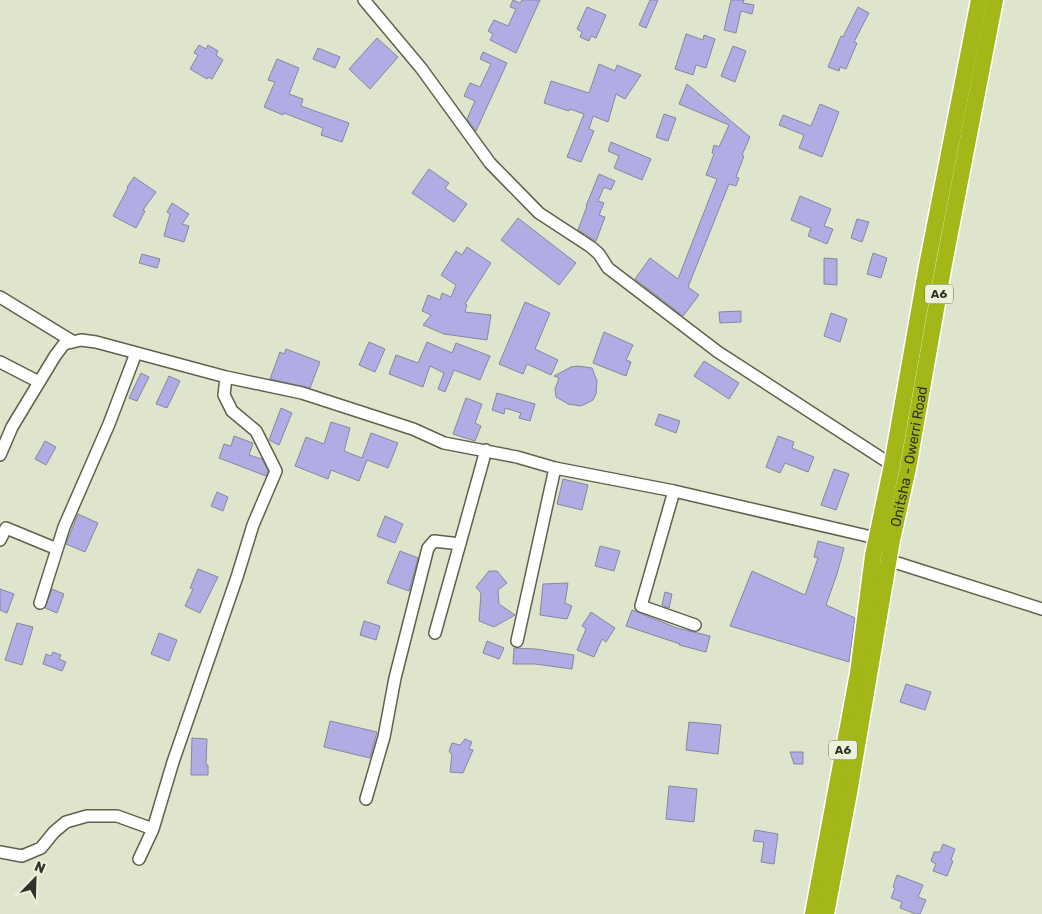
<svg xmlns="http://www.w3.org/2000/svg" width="1042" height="914" viewBox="0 0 1042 914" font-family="Rubik,sans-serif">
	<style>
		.building { fill: #b1ace3; stroke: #88879d }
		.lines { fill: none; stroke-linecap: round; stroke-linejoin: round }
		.minor-casing { stroke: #5d624c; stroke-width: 14 }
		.highway-casing { stroke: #fff; stroke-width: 19 }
		.minor { stroke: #fff; stroke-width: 11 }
		.highway { stroke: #a3b818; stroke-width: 16 }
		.labels { text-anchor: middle; stroke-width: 4.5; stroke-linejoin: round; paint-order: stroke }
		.shield { fill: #ecf2d9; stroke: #686c5e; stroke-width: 1 }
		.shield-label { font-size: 12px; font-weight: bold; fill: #303229 }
		.street-label { font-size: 14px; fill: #303229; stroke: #ecf2d9 }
	</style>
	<rect width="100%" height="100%" fill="#dfe5cc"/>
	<path class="building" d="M 513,0 L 520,3 L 522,0 L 540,0 L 516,53 L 490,40 L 493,34 L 488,31 L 494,20 L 508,26 L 516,9 L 510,7 Z
		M 650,0 L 658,0 L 646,28 L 639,25 Z
		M 731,0 L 744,0 L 743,3 L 754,5 L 752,14 L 741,11 L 736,33 L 724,30 Z
		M 587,7 L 606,15 L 596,38 L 591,36 L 589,41 L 580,37 L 582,32 L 577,29 Z
		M 858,7 L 869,13 L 854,42 L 857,43 L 846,69 L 840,67 L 839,71 L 828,67 L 841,36 L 843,37 Z
		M 686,34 L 703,40 L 704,35 L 715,39 L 706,68 L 696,65 L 693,75 L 675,69 Z
		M 377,38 L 398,57 L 370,89 L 349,69 Z
		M 199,45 L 206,49 L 208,45 L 218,51 L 216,55 L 223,60 L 212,79 L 208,77 L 207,79 L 190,69 L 198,55 L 194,53 Z
		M 733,46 L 746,51 L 735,82 L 721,76 Z
		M 318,48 L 340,57 L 335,68 L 313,59 Z
		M 483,52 L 507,63 L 476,131 L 467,119 L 475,101 L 464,96 L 470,83 L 480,87 L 491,64 L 480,59 Z
		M 277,59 L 299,68 L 289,94 L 303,99 L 301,106 L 349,123 L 342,142 L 321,135 L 323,128 L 284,113 L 283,115 L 264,107 L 275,82 L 268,80 Z
		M 599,64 L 615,71 L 617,65 L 641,75 L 625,99 L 616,94 L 608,122 L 593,116 L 589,129 L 594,131 L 581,162 L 567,157 L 584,114 L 570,109 L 569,111 L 544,103 L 551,81 L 589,93 Z
		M 687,84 L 750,137 L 742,155 L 744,156 L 736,177 L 739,178 L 736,186 L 729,184 L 688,287 L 699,295 L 683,316 L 635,279 L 650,258 L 678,279 L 717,179 L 706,175 L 714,154 L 712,153 L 714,145 L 719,147 L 729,125 L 679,104 Z
		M 820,104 L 839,112 L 822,157 L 799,148 L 804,135 L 779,125 L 783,115 L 811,126 Z
		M 664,114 L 676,118 L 668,141 L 656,137 Z
		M 611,142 L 651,159 L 642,180 L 614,168 L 619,156 L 608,151 Z
		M 429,169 L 449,183 L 445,188 L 467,204 L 454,222 L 412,193 Z
		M 599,174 L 615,181 L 611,190 L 604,187 L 598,201 L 604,203 L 599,215 L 605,217 L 596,241 L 578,230 L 587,206 L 586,206 Z
		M 134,177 L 156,192 L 143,210 L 145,211 L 136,228 L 113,216 L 128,188 L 127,187 Z
		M 800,196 L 831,209 L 824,226 L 833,229 L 827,244 L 808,236 L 811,228 L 791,220 Z
		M 172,203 L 189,214 L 182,224 L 189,226 L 184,242 L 164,236 L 170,214 L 167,212 Z
		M 518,218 L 576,263 L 559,285 L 501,240 Z
		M 857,219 L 869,222 L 862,242 L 851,238 Z
		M 467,247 L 491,263 L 465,304 L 467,305 L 465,312 L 491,315 L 487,340 L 444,334 L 423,325 L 431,315 L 422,311 L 428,295 L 440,300 L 442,293 L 451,297 L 456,285 L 441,275 L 456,251 L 462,255 Z
		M 873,253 L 887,258 L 881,278 L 867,274 Z
		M 142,254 L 160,259 L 157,268 L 139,263 Z
		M 824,258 L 837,259 L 837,285 L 824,284 Z
		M 525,302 L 550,313 L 535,349 L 558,360 L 551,375 L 527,364 L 523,374 L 499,364 Z
		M 741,311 L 741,322 L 720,323 L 719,312 Z
		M 831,313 L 847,319 L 840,342 L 824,336 Z
		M 604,332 L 633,345 L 626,360 L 631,362 L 626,376 L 593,363 Z
		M 369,342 L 385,349 L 375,372 L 359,365 Z
		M 427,342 L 452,353 L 456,343 L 490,356 L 480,380 L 454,370 L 445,392 L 438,389 L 444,373 L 430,366 L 423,387 L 389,374 L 396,355 L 418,363 Z
		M 286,349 L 320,362 L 310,388 L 270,379 L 280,352 L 284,354 Z
		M 704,361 L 739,383 L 729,399 L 694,376 Z
		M 578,366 L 592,368 L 597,381 L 596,394 L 593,400 L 581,406 L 568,404 L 556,397 L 555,389 L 559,378 L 554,376 L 571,367 Z
		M 141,373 L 149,377 L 137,401 L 129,398 Z
		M 169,376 L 180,381 L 167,408 L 156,404 Z
		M 497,393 L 535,404 L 530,421 L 519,418 L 521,413 L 505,408 L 504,414 L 492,410 Z
		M 466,398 L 482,404 L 475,423 L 481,426 L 475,441 L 453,434 Z
		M 281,408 L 292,413 L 279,445 L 269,440 Z
		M 659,414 L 680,421 L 676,433 L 655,425 Z
		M 331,422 L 350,428 L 344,451 L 362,458 L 371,433 L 398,443 L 388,468 L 367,460 L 359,481 L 331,470 L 328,479 L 295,466 L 306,437 L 324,444 Z
		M 234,436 L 253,443 L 249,455 L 262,459 L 268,471 L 266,476 L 219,458 L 224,444 L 231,446 Z
		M 778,436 L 794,442 L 792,448 L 814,457 L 808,472 L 785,463 L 780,473 L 766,467 Z
		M 45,441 L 56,447 L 46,465 L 35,459 Z
		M 834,469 L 849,474 L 836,510 L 821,505 Z
		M 563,479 L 588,485 L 582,510 L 557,504 Z
		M 217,492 L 228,497 L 223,511 L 211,506 Z
		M 78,514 L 98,523 L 85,552 L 66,544 Z
		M 385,516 L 403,524 L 395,543 L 377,536 Z
		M 818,541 L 844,548 L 837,574 L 826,605 L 855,618 L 849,662 L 730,626 L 752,571 L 805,595 L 818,558 L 814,557 Z
		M 600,546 L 620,551 L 614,571 L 595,566 Z
		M 400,551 L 418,558 L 409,591 L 387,583 Z
		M 198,569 L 218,577 L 200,613 L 185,606 L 193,589 L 190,588 Z
		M 489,571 L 497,571 L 507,583 L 498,590 L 499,604 L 515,615 L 494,627 L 479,621 L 481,593 L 476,587 Z
		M 568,583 L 565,603 L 572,606 L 567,619 L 540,615 L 543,584 Z
		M 0,589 L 14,594 L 7,613 L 0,610 Z
		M 52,589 L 64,594 L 57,613 L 45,608 Z
		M 665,592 L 672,594 L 669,608 L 662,605 Z
		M 632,610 L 677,628 L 710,636 L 706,652 L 679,645 L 680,644 L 626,626 Z
		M 591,612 L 615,628 L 606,642 L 602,639 L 594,657 L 577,650 L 586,629 L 582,626 Z
		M 364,621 L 380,626 L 376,640 L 360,635 Z
		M 17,623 L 33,627 L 22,665 L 5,660 Z
		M 159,633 L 177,640 L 169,661 L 151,654 Z
		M 487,641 L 504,648 L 499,659 L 483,653 Z
		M 514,648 L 536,649 L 574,655 L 572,669 L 535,664 L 513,664 Z
		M 53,652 L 61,655 L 59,659 L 66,662 L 62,671 L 43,664 L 46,654 L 51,656 Z
		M 906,684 L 931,692 L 925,710 L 900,702 Z
		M 330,721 L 377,732 L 370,758 L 324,747 Z
		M 689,722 L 721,725 L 718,754 L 686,750 Z
		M 192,738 L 207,739 L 206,765 L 208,765 L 208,775 L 191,775 Z
		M 465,739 L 472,742 L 469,749 L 473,750 L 463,773 L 450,772 L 452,755 L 449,751 L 452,743 L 460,745 Z
		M 790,752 L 803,752 L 803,764 L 794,764 Z
		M 669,786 L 697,789 L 694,822 L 666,819 Z
		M 755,830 L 778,834 L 774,864 L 761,862 L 764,842 L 753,841 Z
		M 943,844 L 955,849 L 951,860 L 953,861 L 947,876 L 933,871 L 936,864 L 931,861 L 934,852 L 940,852 Z
		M 897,875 L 923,885 L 918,897 L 926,900 L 920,914 L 916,914 L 900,908 L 902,902 L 891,898 L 895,888 L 893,887 Z"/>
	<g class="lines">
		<defs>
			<path id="minor" d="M 364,0 L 421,68 L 490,163 L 539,213 L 591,247 L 599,254 L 608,268 L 718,352 L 892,465
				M 0,297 L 72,341
				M 0,362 L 39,382
				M 0,455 L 12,427 L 55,356 L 64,344 L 81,340 L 96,342 L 226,377 L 302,393 L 413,429 L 444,443 L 517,457 L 555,468 L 674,491 L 876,538
				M 674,491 L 641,606 L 695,625
				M 0,540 L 6,528 L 57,549
				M 888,560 L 1042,609
				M 40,603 L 64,527 L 109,424 L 136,353
				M 435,633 L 486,450
				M 517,641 L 555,468
				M 366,799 L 384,737 L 395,678 L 428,548 L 434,541 L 460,544
				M 153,829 L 173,762 L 237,577 L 253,525 L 276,471 L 256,431 L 232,411 L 224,395 L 226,377
				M 0,852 L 22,856 L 41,848 L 54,832 L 66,822 L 87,816 L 117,816 L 153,829 L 139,859"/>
			<g id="highway">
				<path d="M 813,914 L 858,673 L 873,556 L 892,465 L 927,266 L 979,0"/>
				<path id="s1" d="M 826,914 L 849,793 L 892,540 L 908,468 L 943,269 L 995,0"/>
			</g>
		</defs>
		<use href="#minor" class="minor-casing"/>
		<use href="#highway" class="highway-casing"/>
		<use href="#minor" class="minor"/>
		<use href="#highway" class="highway"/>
	</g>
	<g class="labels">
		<g class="shield">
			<rect x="925" y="284.5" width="28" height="19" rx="4"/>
			<rect x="829" y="740.5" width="28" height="19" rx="4"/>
		</g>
		<g class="shield-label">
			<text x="939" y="298">A6</text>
			<text x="843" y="754">A6</text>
		</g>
		<g class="street-label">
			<text dy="5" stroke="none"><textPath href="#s1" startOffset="465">Onitsha - Owerri Road</textPath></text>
		</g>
	</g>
	<g transform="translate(35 879) rotate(23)" stroke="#ecf2d9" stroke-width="4" paint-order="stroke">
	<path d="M0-4L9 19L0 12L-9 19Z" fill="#303229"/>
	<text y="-8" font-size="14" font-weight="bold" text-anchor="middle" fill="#303229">N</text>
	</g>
</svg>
